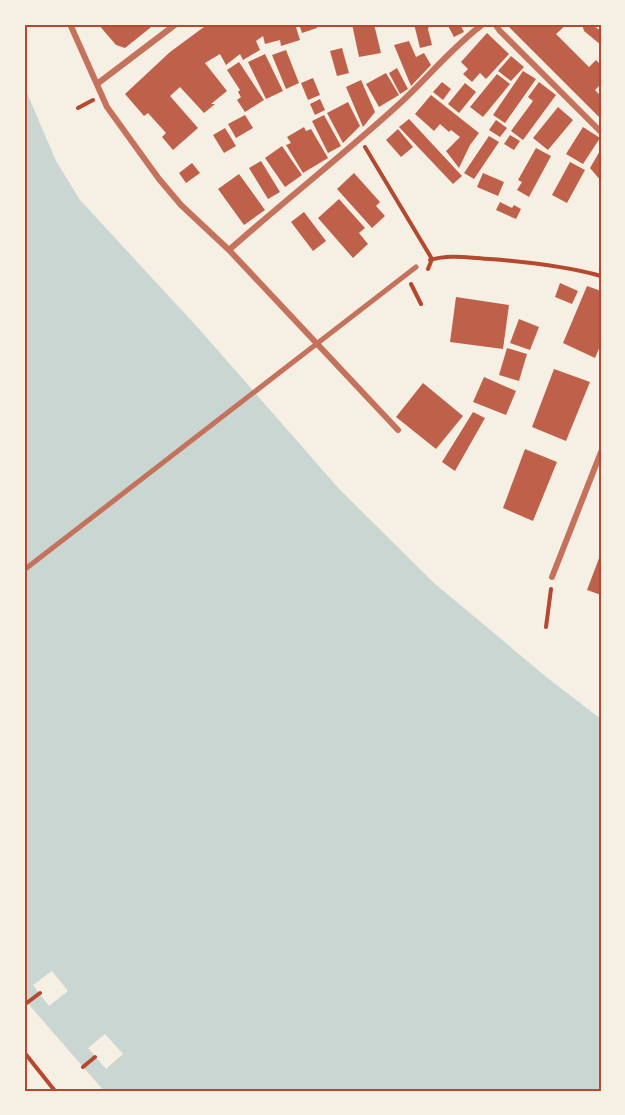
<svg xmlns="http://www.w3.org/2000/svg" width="625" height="1115" viewBox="0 0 625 1115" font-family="Barlow,sans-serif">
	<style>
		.water { fill: #c9d6d2 }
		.pier { fill: #f6efe4 }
		.building { fill: #bf614a }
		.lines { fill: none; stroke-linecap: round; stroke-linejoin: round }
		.path { stroke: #b5482f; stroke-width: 4 }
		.pedestrian { stroke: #c5725c; stroke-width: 5 }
		.minor { stroke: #c5725c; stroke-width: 6 }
		.neatline { fill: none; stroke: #b5482f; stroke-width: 2 }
	</style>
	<rect width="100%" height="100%" fill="#f6efe4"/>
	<path class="water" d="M 24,86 L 56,161 L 80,200 L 200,330 L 340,490 L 434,583 L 550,680 L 601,719 L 601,1091 L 104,1091 L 24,999 Z"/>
	<path class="pier" d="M 52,971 L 68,991 L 49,1006 L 33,985 Z
		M 105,1034 L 123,1054 L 106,1069 L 88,1048 Z"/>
	<path class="building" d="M 98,24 L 155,24 L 125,48 L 116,45 Z
		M 208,24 L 295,24 L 300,40 L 281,46 L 280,40 L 265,44 L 263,36 L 256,41 L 260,50 L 243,60 L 240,54 L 226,65 L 220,54 L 205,63 L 227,91 L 211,104 L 215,104 L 204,113 L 180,87 L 170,96 L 198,128 L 173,150 L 162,137 L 166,133 L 148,113 L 144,116 L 125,94 L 170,52 Z
		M 299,24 L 316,24 L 317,28 L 302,33 Z
		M 352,24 L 374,24 L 381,53 L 359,57 Z
		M 414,24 L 430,24 L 428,29 L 432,45 L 420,48 Z
		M 447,24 L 460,24 L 464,32 L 454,37 Z
		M 506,24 L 567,24 L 556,34 L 589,67 L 596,60 L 601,65 L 601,84 L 595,90 L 601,96 L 601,119 Z
		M 582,24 L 591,24 L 601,31 L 601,45 L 584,31 Z
		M 487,33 L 509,54 L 486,79 L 480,73 L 472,82 L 463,74 L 468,69 L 461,62 Z
		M 409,41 L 416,57 L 424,53 L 431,65 L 411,86 L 394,45 Z
		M 342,48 L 349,73 L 337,76 L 330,51 Z
		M 286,50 L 299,83 L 286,89 L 272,55 Z
		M 265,54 L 283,91 L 266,99 L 248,62 Z
		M 511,56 L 524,67 L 511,81 L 498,71 Z
		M 239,62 L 264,100 L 245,112 L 237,100 L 241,97 L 238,92 L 240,90 L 227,70 Z
		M 397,68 L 408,89 L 400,94 L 389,73 Z
		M 523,71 L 536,79 L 505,123 L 493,115 Z
		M 386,73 L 399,95 L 379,107 L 366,84 Z
		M 497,74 L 510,84 L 483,117 L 470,107 Z
		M 313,78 L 320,95 L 308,100 L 301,83 Z
		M 361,80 L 375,112 L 363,127 L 346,87 Z
		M 442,82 L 451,89 L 443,100 L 433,92 Z
		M 539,82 L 556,95 L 523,140 L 511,131 L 533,101 L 528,97 Z
		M 465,83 L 476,92 L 459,113 L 448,104 Z
		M 431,95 L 479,133 L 470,145 L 459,168 L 446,151 L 460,137 L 451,130 L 449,132 L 440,124 L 434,131 L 415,114 Z
		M 320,99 L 325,110 L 315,115 L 310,104 Z
		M 348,102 L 360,126 L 343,143 L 327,113 Z
		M 558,107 L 573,120 L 548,150 L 533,138 Z
		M 245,115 L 253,128 L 236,138 L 228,124 Z
		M 324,115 L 341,146 L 328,153 L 312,121 Z
		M 409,119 L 462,176 L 453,184 L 399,127 Z
		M 496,120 L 507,128 L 500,137 L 489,130 Z
		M 304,127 L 306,131 L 311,129 L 328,158 L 303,173 L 286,145 L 291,143 L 287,137 Z
		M 583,127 L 600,138 L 583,164 L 566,154 Z
		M 225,128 L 236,146 L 224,153 L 213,135 Z
		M 398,129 L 413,147 L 401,157 L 386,140 Z
		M 510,135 L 520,141 L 514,150 L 504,144 Z
		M 489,136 L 499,142 L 474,179 L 464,173 Z
		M 282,146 L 302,175 L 285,187 L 265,158 Z
		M 536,148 L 551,156 L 529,197 L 517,190 L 522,182 L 518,180 Z
		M 601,149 L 601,181 L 590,168 Z
		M 261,161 L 280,192 L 268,199 L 249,168 Z
		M 570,162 L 585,170 L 567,203 L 552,195 Z
		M 192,163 L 200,173 L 186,183 L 179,173 Z
		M 354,173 L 380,202 L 376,206 L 385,216 L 372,228 L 337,189 Z
		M 483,173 L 504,182 L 498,196 L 477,187 Z
		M 239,174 L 265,210 L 244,225 L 218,189 Z
		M 339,199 L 365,228 L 359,233 L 368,244 L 353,258 L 318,218 Z
		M 500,202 L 512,208 L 514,205 L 521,209 L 516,219 L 496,210 Z
		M 304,212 L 326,241 L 313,251 L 291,222 Z
		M 560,283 L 578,291 L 572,304 L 555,297 Z
		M 587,286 L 601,291 L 601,344 L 595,358 L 563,343 Z
		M 456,297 L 509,305 L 503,349 L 450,342 Z
		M 519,319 L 539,327 L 530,350 L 510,343 Z
		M 507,348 L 527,354 L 519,381 L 499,375 Z
		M 554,369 L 590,382 L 566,441 L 532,427 Z
		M 484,377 L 516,391 L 506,415 L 473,402 Z
		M 423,383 L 463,416 L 436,449 L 396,417 Z
		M 473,412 L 485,418 L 455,471 L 442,462 Z
		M 525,449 L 557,462 L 533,521 L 503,508 Z
		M 601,553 L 601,595 L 587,590 Z"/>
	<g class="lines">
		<path class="path" d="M 78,108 L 93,100
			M 365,147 L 432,259 L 428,269
			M 430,260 C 450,254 470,258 490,259 C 527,262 565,266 601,276
			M 411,284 L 421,304
			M 546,627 L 551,589
			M 24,1005 L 40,993
			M 24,1052 L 55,1091
			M 83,1067 L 95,1057"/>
		<path class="pedestrian" d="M 24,570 L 416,267"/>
		<path class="minor" d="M 70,24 L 107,107 L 159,179 L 181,205 L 229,250 L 398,430
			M 495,24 L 500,31 L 601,132
			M 97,84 L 176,24
			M 229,250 C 284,201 342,156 397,106 C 426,80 451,48 483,24
			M 552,577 L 601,452"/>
	</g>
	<rect width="625" height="1115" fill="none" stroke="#f6efe4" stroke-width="51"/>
	<rect x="26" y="26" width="574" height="1064" class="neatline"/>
</svg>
